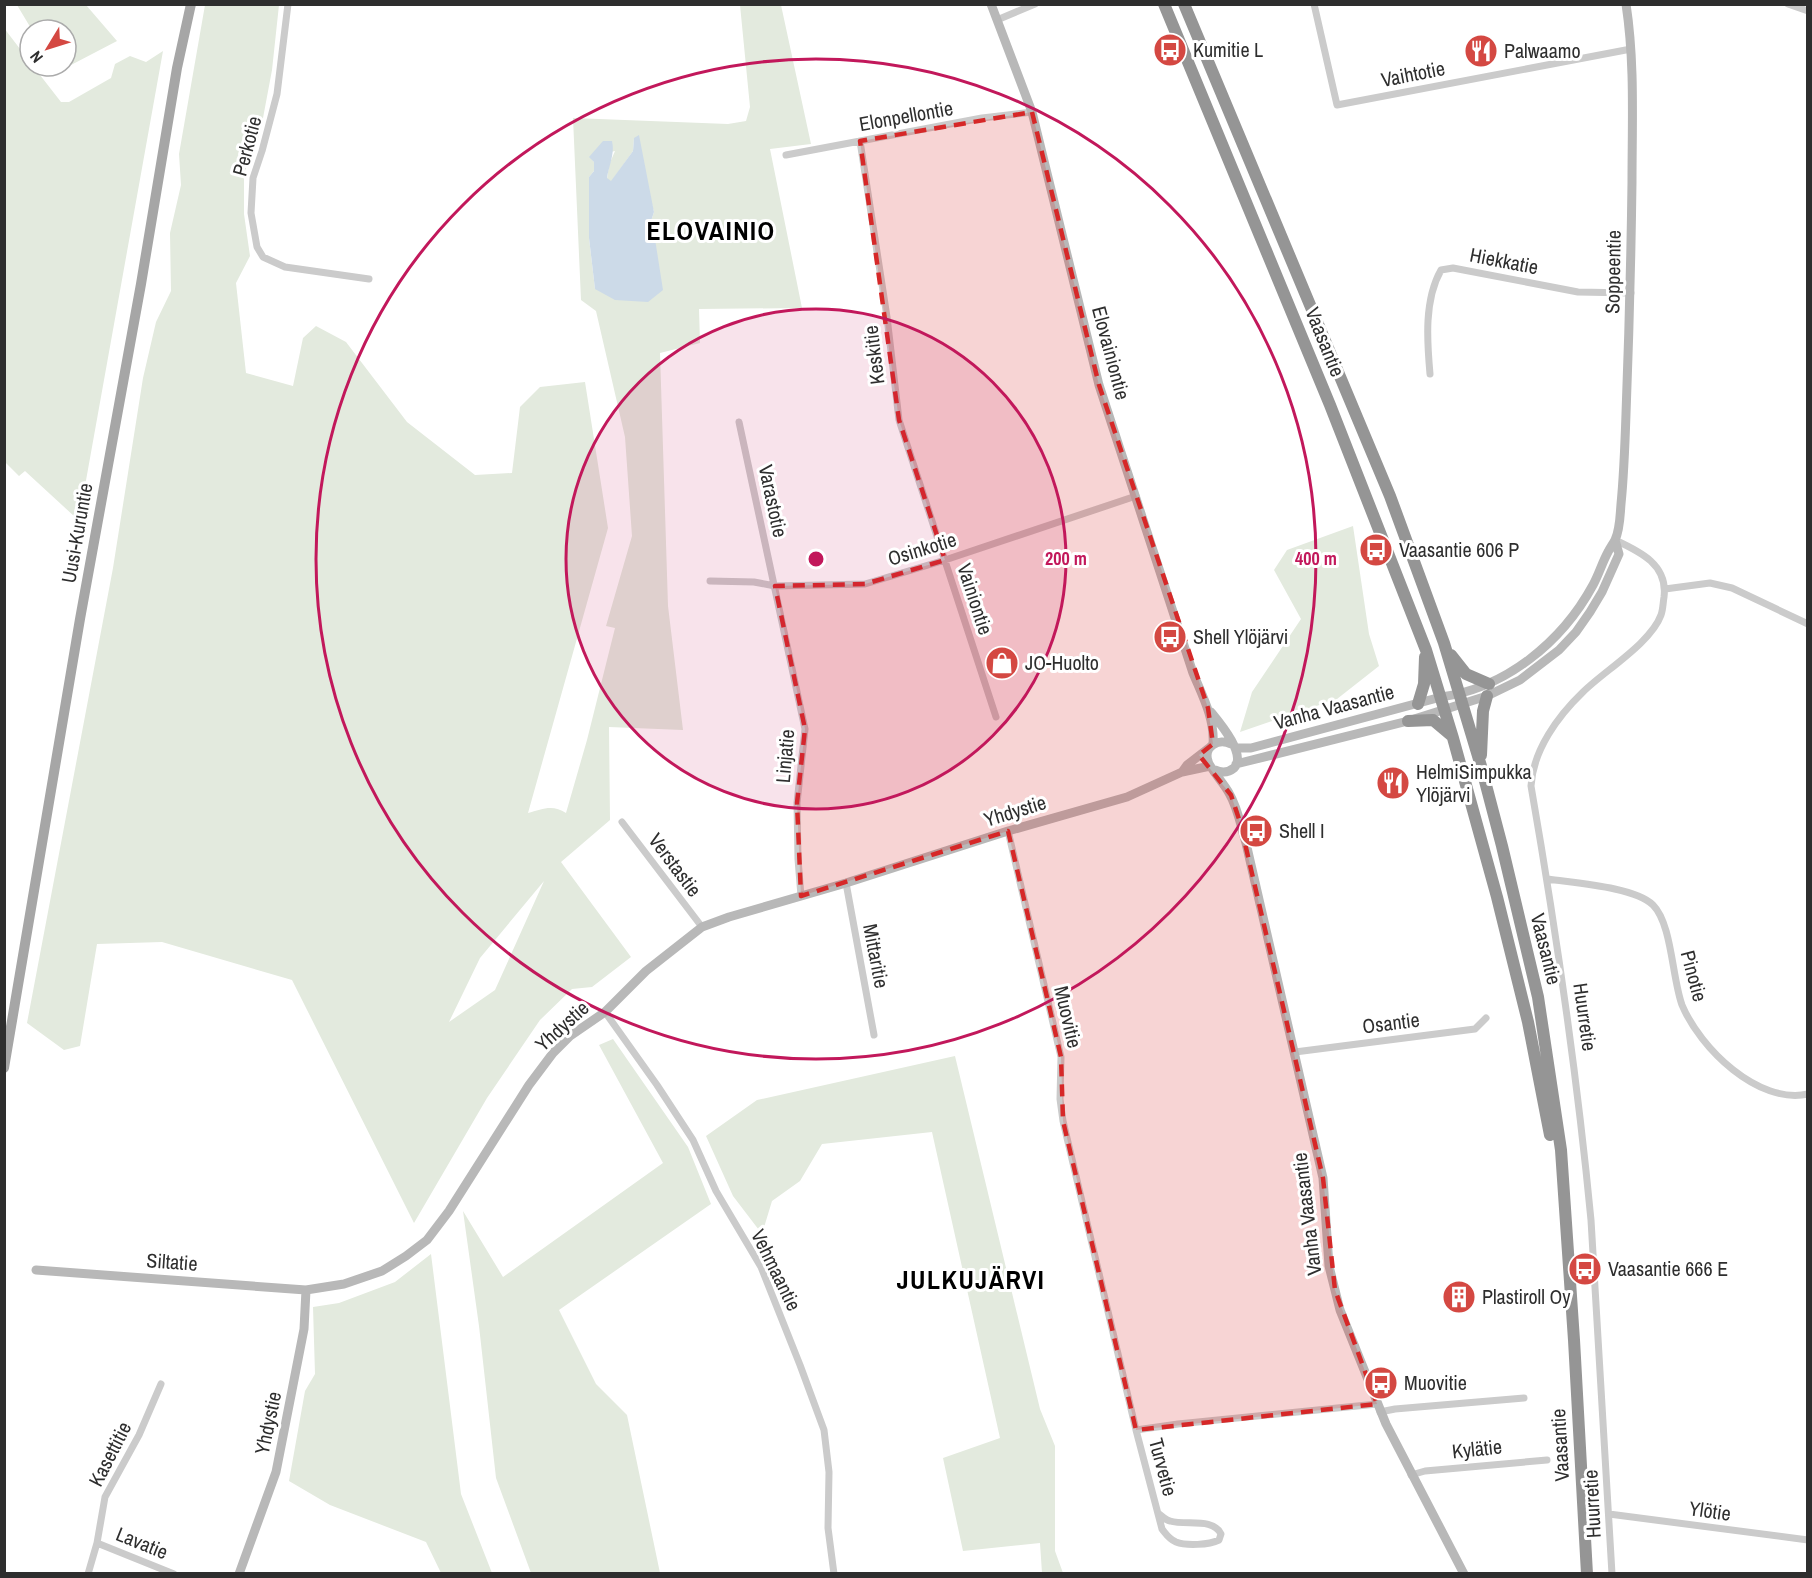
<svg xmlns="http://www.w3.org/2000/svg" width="1812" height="1578" viewBox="0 0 1812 1578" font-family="'Archivo Narrow',sans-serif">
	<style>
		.green { fill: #e3eade; fill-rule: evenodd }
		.water { fill: #ccdae8 }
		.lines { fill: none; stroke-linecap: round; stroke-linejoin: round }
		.street { stroke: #cbcbcb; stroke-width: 7 }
		.secondary { stroke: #b8b8b8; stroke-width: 9 }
		.primary { stroke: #a6a6a6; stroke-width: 10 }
		.highway { stroke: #959595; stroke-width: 12 }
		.marked { fill: #d62828; fill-opacity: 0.2; stroke: #d62828; stroke-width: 4.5; stroke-dasharray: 12 8; stroke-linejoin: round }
		.ring { fill: none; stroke: #c2185b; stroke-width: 3 }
		.labels { text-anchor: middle; stroke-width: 6; stroke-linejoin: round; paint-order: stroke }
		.poi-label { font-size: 20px; fill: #2e2e2e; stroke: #fff; text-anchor: start }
		.street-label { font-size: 20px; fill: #2e2e2e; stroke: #fff }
		.district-label { font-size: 26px; font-weight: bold; letter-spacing: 1.5px; fill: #000; stroke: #fff }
		.centre { fill: #c2185b; stroke: #fff; stroke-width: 3 }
		.ring-label { font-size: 18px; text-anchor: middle; font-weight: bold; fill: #c2185b; stroke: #fff; stroke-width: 6; stroke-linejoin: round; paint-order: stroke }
	</style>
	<rect width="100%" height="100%" fill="#fff"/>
	<path class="green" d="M 17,5 L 86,5 L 117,41 L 71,65 L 66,63 L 66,30 L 32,30 Z
		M 205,5 L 279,5 L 272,70 L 260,134 L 244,173 L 244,214 L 250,256 L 236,283 L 246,373 L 293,386 L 303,338 L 316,326 L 346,342 L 407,422 L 475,475 L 512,473 L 520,407 L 540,387 L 585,382 L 608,528 L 528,813 C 542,809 553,804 566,813 L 587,740 L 615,628 L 606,626 L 632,536 L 625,437 L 596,311 L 581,300 L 573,118 L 728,124 L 746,121 L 750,107 L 740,5 L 781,5 L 811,144 L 770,149 L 802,308 L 699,309 L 700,343 L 660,353 L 668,606 L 683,730 L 609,727 L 610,820 L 561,862 L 631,957 L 592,987 L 572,989 L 540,1020 L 487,1098 L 414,1223 L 292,980 L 162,942 L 97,944 L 80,1046 L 64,1050 L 27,1023 L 113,568 L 143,378 L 156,322 L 171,291 L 170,233 L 181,185 L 179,154 ZM 634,138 L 654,212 L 649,227 L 655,239 L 595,289 L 589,238 L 589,177 L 594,171 L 594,162 L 590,157 L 615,151 L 609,165 L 607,179 L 611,182 L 633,151 ZM 544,881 L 495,990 L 449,1022 L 480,958 Z
		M 4,28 L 30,62 L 30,66 L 33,66 L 61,102 L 69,102 L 111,78 L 115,64 L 130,56 L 146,62 L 163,51 L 78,525 L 75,517 L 25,471 L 19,476 L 5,462 Z
		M 1353,526 L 1369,634 L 1379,666 L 1337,699 L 1240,732 L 1252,692 L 1301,619 L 1274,570 L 1287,550 Z
		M 613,1039 L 688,1147 L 711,1204 L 559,1310 L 596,1384 L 627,1415 L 660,1573 L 531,1573 L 496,1478 L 479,1326 L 463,1211 L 503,1277 L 663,1163 L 599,1045 Z
		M 955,1056 L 1040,1409 L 1055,1446 L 1055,1551 L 1063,1573 L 1042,1573 L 1040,1543 L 963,1551 L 943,1458 L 1000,1438 L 932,1132 L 822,1144 L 800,1181 L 772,1201 L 762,1234 L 733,1196 L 706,1136 L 757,1100 Z
		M 431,1254 L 461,1494 L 492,1573 L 441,1573 L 426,1542 L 330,1505 L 289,1481 L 305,1391 L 315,1374 L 313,1307 L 339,1303 L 395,1282 Z"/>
	<path class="water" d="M 639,135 L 654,212 L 649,227 L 655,239 L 663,290 L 648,302 L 615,300 L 595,289 L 589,238 L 589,177 L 594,171 L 594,162 L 589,157 L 603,141 L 612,141 C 615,154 609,165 607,178 L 611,181 L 633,151 L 634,138 Z"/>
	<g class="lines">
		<path class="street" d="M 288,4 L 277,94 L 262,151 L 253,178 L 251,213 L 257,247 L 263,257 L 285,267 L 369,279
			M 1314,4 L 1337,105 L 1631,49
			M 1788,4 L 1808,11
			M 997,20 L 1035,4
			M 860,141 L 887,317 L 899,420 L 996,717
			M 786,155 L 982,118 L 1032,112
			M 1430,374 C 1427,341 1424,300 1441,270 L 1453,268 L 1578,292 L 1631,293
			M 739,422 L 805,729 L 797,803 L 798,859 L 801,896
			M 710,581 L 754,582 L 775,586 L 865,584 L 945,560 L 1136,496
			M 1665,589 L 1710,583 L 1732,588 L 1808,624
			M 622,822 L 702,927
			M 1008,831 L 1061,1057 L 1060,1099 L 1063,1121 L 1136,1430 L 1162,1529 C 1166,1534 1169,1539 1176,1542 C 1186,1546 1209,1545 1219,1540 L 1221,1534 C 1213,1517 1186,1526 1170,1521 C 1165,1520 1162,1516 1158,1513
			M 1548,879 C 1574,883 1635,887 1653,905 C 1672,924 1672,978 1682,1005 C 1700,1048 1758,1105 1808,1094
			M 846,883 L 874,1035
			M 605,1012 L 657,1085 L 693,1140 L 716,1191 L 761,1267 L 800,1365 L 824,1430 L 829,1472 L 828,1528 L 834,1574
			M 1295,1052 L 1475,1029 L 1486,1018
			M 1380,1412 L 1395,1409 L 1524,1398
			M 1136,1430 L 1178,1424 L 1377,1404
			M 1411,1475 L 1425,1471 L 1547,1460
			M 1609,1514 L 1808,1540
			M 97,1543 L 174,1574
			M 88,1574 L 97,1543 L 105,1497 L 139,1435 L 161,1384
			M 1612,1574 L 1591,1220 C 1577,1074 1556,930 1531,786 C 1533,750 1558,716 1583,692 C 1604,671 1651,643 1661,615 C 1663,610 1663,603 1664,597 C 1668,565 1641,552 1615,540"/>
		<path class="secondary" d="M 991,4 L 1032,112 L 1099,385 L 1193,673 C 1202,695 1215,719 1213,744
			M 1211,712 C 1220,723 1247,755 1234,768 C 1228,773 1222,773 1215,770
			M 1231,744 C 1219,738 1203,746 1208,761 C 1209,767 1225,785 1229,793 C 1238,808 1241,827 1246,843 L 1323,1178 L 1329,1266 L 1340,1310 L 1386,1424 L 1464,1574
			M 1236,748 L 1251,748 L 1441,697 C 1506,688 1562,642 1593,585 C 1599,574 1602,563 1608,552 C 1610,548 1613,544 1615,540 C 1620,530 1620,516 1621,504 C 1624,474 1625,444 1626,414 C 1629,336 1631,259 1632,182 C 1632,122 1635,63 1626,4
			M 1236,764 L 1408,721 L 1487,696 L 1520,680 L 1559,650 L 1576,632 L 1590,612 L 1602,592 L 1619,554 L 1615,540
			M 1182,772 L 1187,765 L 1209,748
			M 36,1270 L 306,1290 L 344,1284 L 382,1271 L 406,1256 L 427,1240 L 449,1211 L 529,1085 L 553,1053 L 570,1036 L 605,1012 L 646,971 L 702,927 L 729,917 L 846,883 L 1008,831 L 1127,797 L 1182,772 L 1210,766
			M 239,1574 L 276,1472 L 304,1329 L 306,1290"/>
		<path class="primary" d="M 4,1068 L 80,619 L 141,284 L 177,68 L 191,4"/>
		<path class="highway" d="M 1164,4 L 1330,405 L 1426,650 L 1453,738 L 1497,897 L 1528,1022 L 1550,1135
			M 1184,4 L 1390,496 L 1444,643 L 1481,766 L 1502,846 L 1538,997 L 1561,1150 L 1574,1340 L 1587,1574
			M 1451,655 L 1466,674 L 1489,684
			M 1418,704 L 1424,684 L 1425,657
			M 1408,721 L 1433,720 L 1452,736
			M 1481,755 L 1483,711 L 1487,696"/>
	</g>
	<path class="marked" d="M 1032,112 L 1099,385 L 1208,708 L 1213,744 L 1199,755 L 1231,795 L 1240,822 L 1323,1178 L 1335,1290 L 1377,1404 L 1136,1430 L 1063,1121 L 1061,1057 L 1008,831 L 801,896 L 797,803 L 805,729 L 775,586 L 865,584 L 945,560 L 899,420 L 860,141 Z"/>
	<circle cx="816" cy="559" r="250" fill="#c2185b" fill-opacity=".12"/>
	<g class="ring">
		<circle cx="816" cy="559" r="250"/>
		<circle cx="816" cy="559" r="500"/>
	</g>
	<defs>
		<symbol id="bus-disc" viewBox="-11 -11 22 22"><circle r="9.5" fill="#d44842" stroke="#fff"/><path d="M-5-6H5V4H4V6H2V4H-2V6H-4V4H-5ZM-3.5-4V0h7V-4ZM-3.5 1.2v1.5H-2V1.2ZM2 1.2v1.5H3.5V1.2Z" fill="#fff"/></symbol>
		<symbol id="restaurant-disc" viewBox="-11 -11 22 22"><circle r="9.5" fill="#d44842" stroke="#fff"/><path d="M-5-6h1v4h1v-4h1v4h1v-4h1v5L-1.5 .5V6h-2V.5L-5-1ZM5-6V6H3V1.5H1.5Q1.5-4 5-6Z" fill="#fff"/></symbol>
		<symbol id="shop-disc" viewBox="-11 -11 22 22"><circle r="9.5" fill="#d44842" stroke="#fff"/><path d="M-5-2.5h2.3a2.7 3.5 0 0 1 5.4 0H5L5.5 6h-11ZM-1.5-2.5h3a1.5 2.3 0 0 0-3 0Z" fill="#fff"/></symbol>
		<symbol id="building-disc" viewBox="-11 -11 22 22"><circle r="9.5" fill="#d44842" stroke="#fff"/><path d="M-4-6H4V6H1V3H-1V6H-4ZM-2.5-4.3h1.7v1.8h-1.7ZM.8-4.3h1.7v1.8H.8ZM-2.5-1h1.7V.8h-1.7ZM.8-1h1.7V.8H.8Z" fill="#fff"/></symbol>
	</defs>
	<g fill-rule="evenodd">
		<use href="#bus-disc" x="1151" y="31" width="38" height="38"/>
		<use href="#restaurant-disc" x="1462" y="32" width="38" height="38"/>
		<use href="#bus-disc" x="1357" y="531" width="38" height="38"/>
		<use href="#bus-disc" x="1151" y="618" width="38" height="38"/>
		<use href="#shop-disc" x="983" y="644" width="38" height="38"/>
		<use href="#restaurant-disc" x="1374" y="764" width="38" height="38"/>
		<use href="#bus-disc" x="1237" y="812" width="38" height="38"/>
		<use href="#bus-disc" x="1566" y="1250" width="38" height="38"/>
		<use href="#building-disc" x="1440" y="1278" width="38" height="38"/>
		<use href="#bus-disc" x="1362" y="1364" width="38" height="38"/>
	</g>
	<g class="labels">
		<g class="poi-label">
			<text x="1193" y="57">Kumitie L</text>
			<text x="1504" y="58">Palwaamo</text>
			<text x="1399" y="557">Vaasantie 606 P</text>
			<text x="1193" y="644">Shell Ylöjärvi</text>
			<text x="1025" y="670">JO-Huolto</text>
			<text x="1416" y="779">HelmiSimpukka<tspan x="1416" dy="23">Ylöjärvi</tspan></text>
			<text x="1279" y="838">Shell I</text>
			<text x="1608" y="1276">Vaasantie 666 E</text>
			<text x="1482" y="1304">Plastiroll Oy</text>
			<text x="1404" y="1390">Muovitie</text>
		</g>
		<g class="street-label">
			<text transform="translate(1413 74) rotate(-11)" y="7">Vaihtotie</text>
			<text transform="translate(906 116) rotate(-10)" y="7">Elonpellontie</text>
			<text transform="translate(247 146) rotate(-75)" y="7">Perkotie</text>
			<text transform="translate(1504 261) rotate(11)" y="7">Hiekkatie</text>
			<text transform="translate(1613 272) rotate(-89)" y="7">Soppeentie</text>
			<text transform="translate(1325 342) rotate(68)" y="7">Vaasantie</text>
			<text transform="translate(1111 353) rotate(75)" y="7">Elovainiontie</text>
			<text transform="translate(874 355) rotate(-97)" y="7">Keskitie</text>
			<text transform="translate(773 501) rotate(78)" y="7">Varastotie</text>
			<text transform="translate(77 533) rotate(-80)" y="7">Uusi-Kuruntie</text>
			<text transform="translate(922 549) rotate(-17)" y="7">Osinkotie</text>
			<text transform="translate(975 599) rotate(72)" y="7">Vainiontie</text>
			<text transform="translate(1334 707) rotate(-15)" y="7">Vanha Vaasantie</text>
			<text transform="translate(785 756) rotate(-85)" y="7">Linjatie</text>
			<text transform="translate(1015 811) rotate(-17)" y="7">Yhdystie</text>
			<text transform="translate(675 865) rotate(53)" y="7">Verstastie</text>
			<text transform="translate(1546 949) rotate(76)" y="7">Vaasantie</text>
			<text transform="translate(876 956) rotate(79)" y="7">Mittaritie</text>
			<text transform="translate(1694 976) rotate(75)" y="7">Pinotie</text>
			<text transform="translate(1068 1017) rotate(77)" y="7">Muovitie</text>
			<text transform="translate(1585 1017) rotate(82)" y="7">Huurretie</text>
			<text transform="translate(1391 1023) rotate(-7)" y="7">Osantie</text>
			<text transform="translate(562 1026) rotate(-42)" y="7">Yhdystie</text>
			<text transform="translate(1307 1214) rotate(-97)" y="7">Vanha Vaasantie</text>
			<text transform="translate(172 1262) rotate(4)" y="7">Siltatie</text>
			<text transform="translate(776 1270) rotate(64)" y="7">Vehmaantie</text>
			<text transform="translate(268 1423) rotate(-78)" y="7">Yhdystie</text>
			<text transform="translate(1560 1445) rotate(-93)" y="7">Vaasantie</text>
			<text transform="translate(1477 1449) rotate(-6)" y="7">Kylätie</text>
			<text transform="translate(110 1454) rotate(-63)" y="7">Kasettitie</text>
			<text transform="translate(1163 1467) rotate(75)" y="7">Turvetie</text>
			<text transform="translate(1592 1504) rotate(-93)" y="7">Huurretie</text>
			<text transform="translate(1710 1511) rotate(8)" y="7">Ylötie</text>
			<text transform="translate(142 1543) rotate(22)" y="7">Lavatie</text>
		</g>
		<g class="district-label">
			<text x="711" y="240">ELOVAINIO</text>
			<text x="971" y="1289">JULKUJÄRVI</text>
		</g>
	</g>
	<circle cx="816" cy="559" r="9" class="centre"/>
	<g class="ring-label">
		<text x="1066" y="565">200 m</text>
		<text x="1316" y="565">400 m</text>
	</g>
	<rect width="1812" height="1578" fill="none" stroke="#2e2e2e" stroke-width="12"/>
	<g transform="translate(48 48) rotate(232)"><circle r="28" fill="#ffffff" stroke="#ababab" stroke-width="1.5"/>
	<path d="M0-4.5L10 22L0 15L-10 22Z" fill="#d44842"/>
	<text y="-9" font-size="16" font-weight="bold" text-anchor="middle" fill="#2e2e2e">N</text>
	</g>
</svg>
